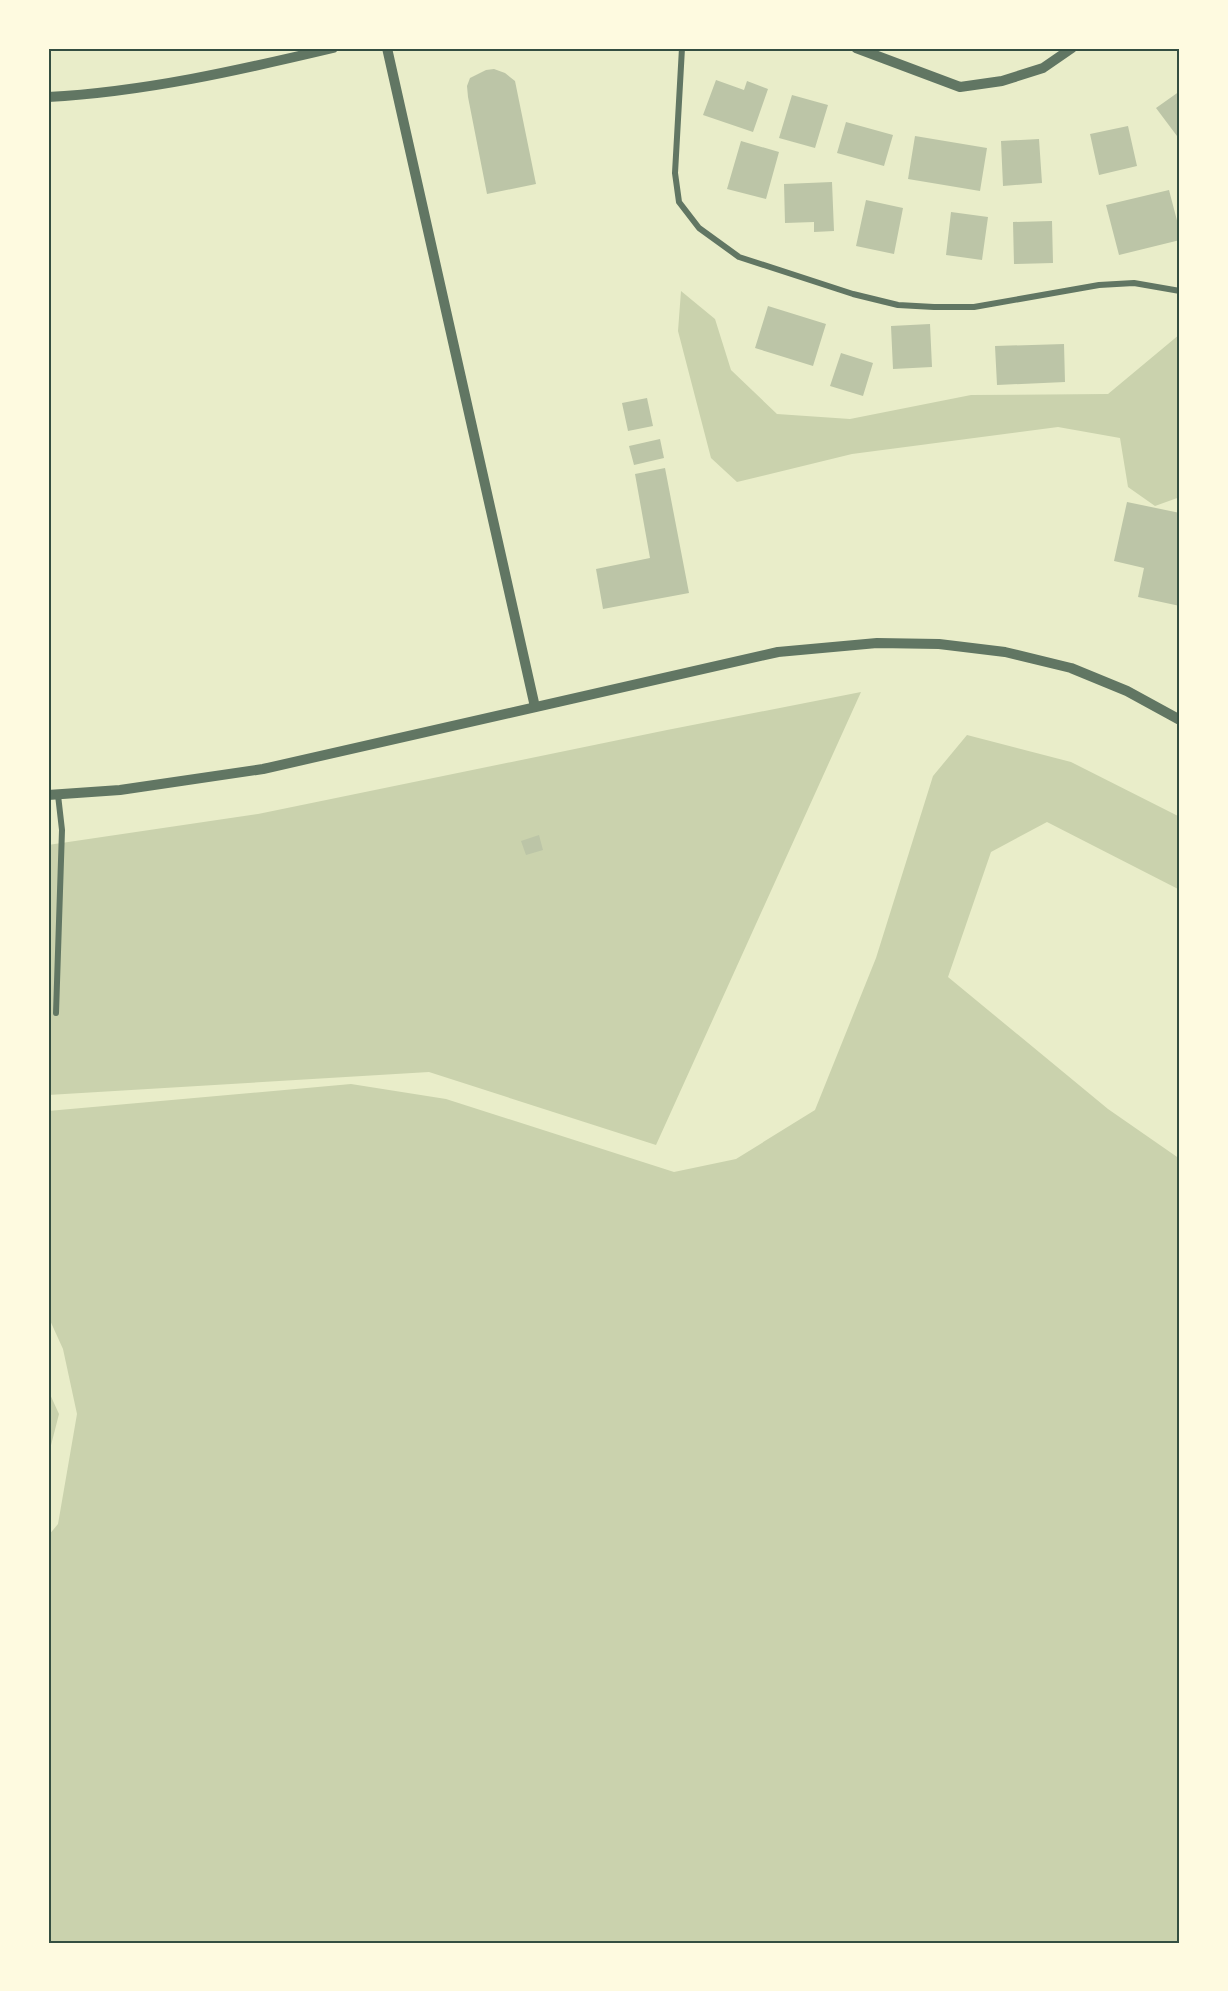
<svg xmlns="http://www.w3.org/2000/svg" width="1228" height="1991" viewBox="0 0 1228 1991" font-family="'Sofia Sans Condensed',sans-serif">
	<style>
		.green { fill: #cad2ad }
		.building { fill: #bcc5a7 }
		.lines { fill: none; stroke-linecap: round; stroke-linejoin: round }
		.minor { stroke: #617663; stroke-width: 6 }
		.tertiary { stroke: #617663; stroke-width: 10 }
		.neatline { fill: none; stroke: #344e41; stroke-width: 2 }
	</style>
	<rect width="100%" height="100%" fill="#e9edc9"/>
	<path class="green" d="M 681,291 L 715,319 L 731,370 L 777,414 L 850,419 L 971,395 L 1108,394 L 1180,334 L 1180,497 L 1155,506 L 1128,487 L 1120,438 L 1058,427 L 852,454 L 737,482 L 711,458 L 678,331 Z
		M 861,692 L 656,1145 L 429,1072 L 48,1095 L 48,845 L 258,814 L 667,730 Z
		M 967,735 L 1071,762 L 1180,817 L 1180,890 L 1047,822 L 991,852 L 948,977 L 1108,1109 L 1180,1159 L 1180,1943 L 48,1943 L 48,1536 L 58,1524 L 77,1414 L 63,1349 L 48,1316 L 48,1111 L 351,1084 L 446,1099 L 674,1172 L 736,1159 L 815,1110 L 876,958 L 933,776 Z
		M 48,1390 L 59,1414 L 48,1457 Z"/>
	<path class="building" d="M 494,69 L 505,73 L 515,81 L 536,184 L 487,194 L 468,97 L 467,86 L 470,78 L 486,70 Z
		M 716,80 L 744,90 L 747,81 L 768,89 L 753,132 L 703,115 Z
		M 1180,91 L 1180,140 L 1156,108 Z
		M 792,95 L 828,105 L 815,148 L 779,138 Z
		M 846,122 L 893,135 L 884,166 L 837,153 Z
		M 1128,126 L 1137,166 L 1099,175 L 1090,134 Z
		M 915,136 L 987,148 L 980,191 L 908,179 Z
		M 1039,139 L 1042,183 L 1003,186 L 1001,141 Z
		M 741,141 L 779,152 L 766,199 L 727,189 Z
		M 832,182 L 834,231 L 814,232 L 814,222 L 785,223 L 784,184 Z
		M 1169,190 L 1180,232 L 1180,240 L 1119,255 L 1106,205 Z
		M 866,200 L 903,208 L 894,254 L 856,246 Z
		M 951,212 L 988,217 L 982,260 L 946,255 Z
		M 1052,221 L 1053,263 L 1014,264 L 1013,222 Z
		M 768,306 L 826,324 L 813,366 L 755,348 Z
		M 930,324 L 932,367 L 893,369 L 891,326 Z
		M 1064,344 L 1065,382 L 997,385 L 995,346 Z
		M 841,353 L 873,363 L 863,396 L 830,386 Z
		M 647,398 L 653,426 L 628,431 L 622,403 Z
		M 660,439 L 664,458 L 634,465 L 629,446 Z
		M 665,468 L 689,593 L 603,609 L 596,569 L 650,558 L 635,474 Z
		M 1127,502 L 1180,513 L 1180,606 L 1138,597 L 1144,568 L 1114,561 Z
		M 539,835 L 543,850 L 526,855 L 521,841 Z"/>
	<g class="lines">
		<path class="minor" d="M 682,48 L 675,173 L 679,202 L 699,228 L 739,257 L 853,294 L 898,305 L 934,307 L 974,307 L 1099,285 L 1134,283 L 1180,291
			M 56,1013 L 62,830 L 58,795"/>
		<path class="tertiary" d="M 387,48 L 535,707
			M 856,48 L 960,87 L 1002,81 L 1043,68 L 1072,48
			M 48,97 C 144,92 240,70 333,48
			M 48,795 L 120,790 L 263,769 L 778,652 L 877,643 L 939,644 L 1005,652 L 1071,668 L 1127,691 L 1180,720"/>
	</g>
	<rect width="1228" height="1991" fill="none" stroke="#fefae0" stroke-width="99"/>
	<rect x="50" y="50" width="1128" height="1892" class="neatline"/>
</svg>
